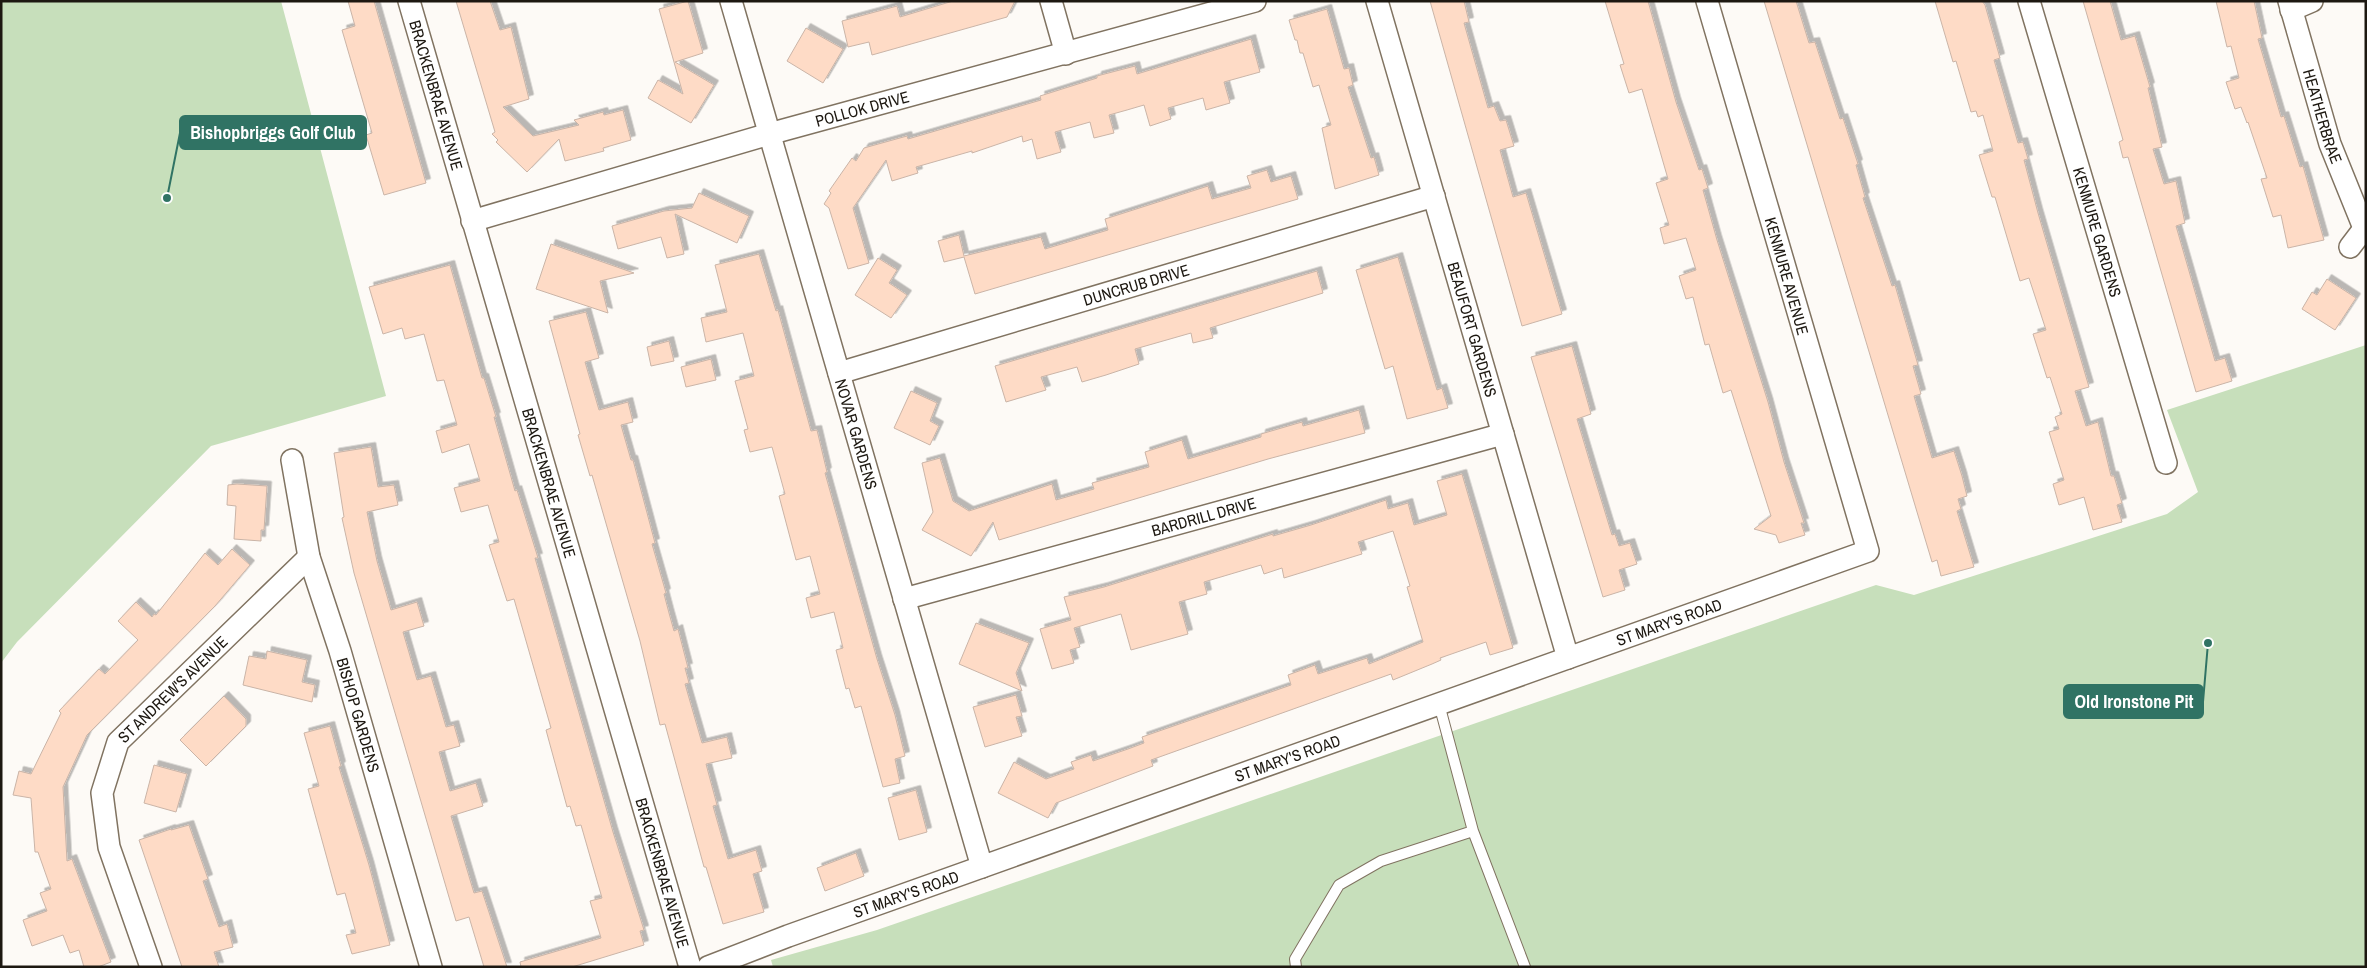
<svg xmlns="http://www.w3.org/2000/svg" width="2367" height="968" viewBox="0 0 2367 968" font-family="'Archivo Narrow',sans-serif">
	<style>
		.green { fill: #c7dfbb }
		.building { fill: #fedbc6; stroke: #cab4a7; filter: url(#shadow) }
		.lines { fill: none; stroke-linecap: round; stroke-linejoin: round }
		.service-casing { stroke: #807361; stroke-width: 12 }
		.minor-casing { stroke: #807361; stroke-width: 24 }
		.service { stroke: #fff; stroke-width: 10 }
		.minor { stroke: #fff; stroke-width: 21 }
		.labels { text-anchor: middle; stroke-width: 4; stroke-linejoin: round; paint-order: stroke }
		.street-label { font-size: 16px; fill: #1d1811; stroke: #fff }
		.leader { fill: none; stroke: #307364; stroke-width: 2 }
		.callout-dot { fill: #307364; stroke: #fff; stroke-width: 2 }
		.callout { fill: #307364; stroke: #307364; stroke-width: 2 }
		.callout-label { font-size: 18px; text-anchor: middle; font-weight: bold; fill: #fff }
	</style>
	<defs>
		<filter id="shadow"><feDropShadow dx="4.5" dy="-4.5" stdDeviation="0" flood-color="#0004"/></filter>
	</defs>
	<rect width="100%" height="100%" fill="#fdfaf6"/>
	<path class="green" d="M 1,1 L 281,1 L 386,396 L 211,446 L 17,642 L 1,663 Z
		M 2366,345 L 2366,967 L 773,967 L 771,960 L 877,930 L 1876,585 L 1914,595 L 2167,514 L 2198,492 L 2167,410 Z"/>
	<path class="building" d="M 348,1 L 374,1 L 426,183 L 384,195 L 366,135 L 372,133 L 342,30 L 355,26 Z
		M 456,1 L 490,1 L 500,30 L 511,27 L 529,99 L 503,107 L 533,136 L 579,125 L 574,120 L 603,112 L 604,115 L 623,110 L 631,140 L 603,148 L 604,151 L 565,161 L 559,139 L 527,172 L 496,142 L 498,140 L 492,134 L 495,132 Z
		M 688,1 L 703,53 L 675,62 L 714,85 L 691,123 L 648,98 L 658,80 L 683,94 L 659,9 Z
		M 953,1 L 1015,1 L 1007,17 L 872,55 L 869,42 L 848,47 L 842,21 L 897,6 L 900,17 Z
		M 1430,1 L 1464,1 L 1469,22 L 1464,23 L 1488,108 L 1494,106 L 1500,121 L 1506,120 L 1514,146 L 1500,150 L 1513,197 L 1526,193 L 1562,314 L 1522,326 Z
		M 1605,1 L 1648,1 L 1676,102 L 1699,170 L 1702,169 L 1708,188 L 1703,190 L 1717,240 L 1768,402 L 1784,462 L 1804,523 L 1801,523 L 1805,535 L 1779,543 L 1776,535 L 1754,529 L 1771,516 L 1731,390 L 1723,393 L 1709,344 L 1705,345 L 1693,297 L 1686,299 L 1679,276 L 1696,270 L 1686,238 L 1664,244 L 1660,228 L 1669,225 L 1656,183 L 1668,179 L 1642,89 L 1629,93 L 1620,65 L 1624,64 Z
		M 1764,1 L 1796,1 L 1809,43 L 1815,42 L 1840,119 L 1843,118 L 1858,164 L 1856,165 L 1865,197 L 1863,198 L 1892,286 L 1895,285 L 1918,365 L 1913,366 L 1921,394 L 1914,396 L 1932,458 L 1954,451 L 1962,476 L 1967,496 L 1958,499 L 1961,509 L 1957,511 L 1974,567 L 1941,576 L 1937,560 L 1932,562 Z
		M 1935,1 L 1982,1 L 1985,5 L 2000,58 L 1994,60 L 2018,143 L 2023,142 L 2028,159 L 2024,160 L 2038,213 L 2089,387 L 2075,391 L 2086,426 L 2098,422 L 2111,476 L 2114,476 L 2122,503 L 2117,505 L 2122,522 L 2093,530 L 2084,497 L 2059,505 L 2053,484 L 2064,480 L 2049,432 L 2059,429 L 2055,417 L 2062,414 L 2050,377 L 2047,378 L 2033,334 L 2046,330 L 2029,278 L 2020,281 L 1995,197 L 1992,197 L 1979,155 L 1993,151 L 1983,115 L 1978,117 L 1976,111 L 1971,112 L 1956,61 L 1953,62 Z
		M 2083,1 L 2110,1 L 2121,40 L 2135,36 L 2150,87 L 2148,88 L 2162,147 L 2153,149 L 2164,184 L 2176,181 L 2185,223 L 2176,226 L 2215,361 L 2225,358 L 2232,381 L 2196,392 L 2128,157 L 2123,158 L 2119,142 L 2123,140 Z
		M 2216,1 L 2254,1 L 2262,38 L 2258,39 L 2281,117 L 2284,116 L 2300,167 L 2303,166 L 2324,240 L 2288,248 L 2281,215 L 2273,217 L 2261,179 L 2267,178 L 2248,122 L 2247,123 L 2241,107 L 2235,109 L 2226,82 L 2239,78 L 2231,46 L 2227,47 Z
		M 1327,9 L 1344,69 L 1349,68 L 1353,85 L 1348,87 L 1371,158 L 1374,157 L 1379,175 L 1335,189 L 1322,128 L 1331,125 L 1319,85 L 1313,87 L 1303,53 L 1300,53 L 1297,40 L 1295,40 L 1289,20 Z
		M 806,28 L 843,49 L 823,83 L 787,61 Z
		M 1251,39 L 1260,72 L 1224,82 L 1230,103 L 1206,110 L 1203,98 L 1168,108 L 1171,119 L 1150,126 L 1144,105 L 1127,110 L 1109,115 L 1114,133 L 1094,138 L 1090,122 L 1055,132 L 1061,152 L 1037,159 L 1032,139 L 1023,142 L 1022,136 L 972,153 L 972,151 L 916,167 L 918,173 L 892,181 L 886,160 L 853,208 L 869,263 L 848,269 L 829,208 L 824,204 L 831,193 L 829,191 L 852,158 L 856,161 L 864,148 L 907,136 L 908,139 L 1041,100 L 1040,96 L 1097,78 L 1097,76 L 1135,66 L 1137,74 Z
		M 1267,170 L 1271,182 L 1291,176 L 1298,199 L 975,294 L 964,257 L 944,262 L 938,241 L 959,235 L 964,256 L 1041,237 L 1045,249 L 1108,230 L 1105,219 L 1208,186 L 1212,199 L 1251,188 L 1247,176 Z
		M 699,193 L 749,216 L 737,243 L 675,214 L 684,254 L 667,258 L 661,237 L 618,249 L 612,226 L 664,211 L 692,208 Z
		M 551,244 L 634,273 L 600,281 L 608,313 L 536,289 Z
		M 759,254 L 776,311 L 778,310 L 811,431 L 817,430 L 827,472 L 825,473 L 845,545 L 877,659 L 895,715 L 905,756 L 895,759 L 900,783 L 883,787 L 861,706 L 855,708 L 849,688 L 846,689 L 836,650 L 843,648 L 834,612 L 811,618 L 806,598 L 820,594 L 810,556 L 796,560 L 779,496 L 785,494 L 772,447 L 750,452 L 744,430 L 748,429 L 735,381 L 754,376 L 743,333 L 706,342 L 701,318 L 727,312 L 715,265 Z
		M 1398,257 L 1437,390 L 1442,388 L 1448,408 L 1407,419 L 1393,366 L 1385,369 L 1356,270 Z
		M 878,258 L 897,270 L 889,283 L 907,295 L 891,318 L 855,295 Z
		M 450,265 L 482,378 L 484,378 L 496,417 L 494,417 L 515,491 L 517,490 L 538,558 L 535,558 L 613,832 L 644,930 L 640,931 L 644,945 L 572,967 L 521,967 L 520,962 L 601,938 L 590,901 L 602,898 L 581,825 L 576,826 L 570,806 L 567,807 L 546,730 L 551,728 L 514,599 L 507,601 L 489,545 L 499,542 L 488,505 L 461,512 L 454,488 L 480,481 L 469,444 L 442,453 L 436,431 L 457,425 L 444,380 L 437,381 L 424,334 L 405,339 L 402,328 L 383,334 L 369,287 Z
		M 1317,271 L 1323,293 L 1210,328 L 1213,338 L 1193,343 L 1191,333 L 1135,349 L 1139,364 L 1106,375 L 1082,382 L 1077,367 L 1041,377 L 1046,390 L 1006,402 L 995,366 Z
		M 2327,279 L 2356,298 L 2335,330 L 2302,309 L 2312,292 L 2317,295 Z
		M 586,312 L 599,358 L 585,362 L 599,410 L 628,402 L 633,422 L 621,425 L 631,460 L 633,460 L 655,543 L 652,544 L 666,593 L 664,594 L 669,613 L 674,631 L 678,629 L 688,668 L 685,668 L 689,683 L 685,684 L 702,743 L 727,737 L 732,758 L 706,764 L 717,805 L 713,806 L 728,859 L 756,850 L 762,871 L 753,874 L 764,912 L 723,924 L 706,867 L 704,867 L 665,724 L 660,725 L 640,641 L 592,475 L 590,476 L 578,435 L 580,434 L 549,321 Z
		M 669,341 L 674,361 L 651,366 L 647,347 Z
		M 1572,346 L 1591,414 L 1577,419 L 1594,476 L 1612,535 L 1615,534 L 1619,546 L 1630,543 L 1637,564 L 1619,570 L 1625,590 L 1603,597 L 1531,357 Z
		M 711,359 L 716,380 L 686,387 L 681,367 Z
		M 911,391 L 937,403 L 930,421 L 939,426 L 930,445 L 894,428 Z
		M 1359,410 L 1365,433 L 1268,459 L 999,540 L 993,522 L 971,556 L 922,530 L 933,512 L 922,463 L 940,458 L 953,501 L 969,511 L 1052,484 L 1056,500 L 1094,489 L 1092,483 L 1149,467 L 1145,452 L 1182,440 L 1188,459 L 1261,437 L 1261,434 L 1302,422 L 1303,426 Z
		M 371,447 L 378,487 L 394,485 L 398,505 L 367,512 L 377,561 L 391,610 L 417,602 L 424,626 L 403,632 L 417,680 L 431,676 L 446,727 L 454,725 L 460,746 L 439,752 L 450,791 L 476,783 L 483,806 L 451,816 L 474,893 L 482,891 L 507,967 L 484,967 L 469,917 L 456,921 L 354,573 L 342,518 L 344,517 L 334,453 Z
		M 1462,474 L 1513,648 L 1490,655 L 1486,642 L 1440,658 L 1441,660 L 1432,664 L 1393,680 L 1391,674 L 1151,760 L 1153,766 L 1056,803 L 1048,818 L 998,793 L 1014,762 L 1046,779 L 1074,769 L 1071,762 L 1091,755 L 1093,761 L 1128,749 L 1144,743 L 1142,737 L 1291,685 L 1288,675 L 1315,665 L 1318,674 L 1367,658 L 1369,664 L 1423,642 L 1407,587 L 1410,586 L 1393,531 L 1358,542 L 1362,554 L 1284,578 L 1282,568 L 1264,574 L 1261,565 L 1204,582 L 1207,594 L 1179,602 L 1188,634 L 1131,650 L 1121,614 L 1074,628 L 1080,647 L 1070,650 L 1074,663 L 1052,669 L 1040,629 L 1071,620 L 1064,597 L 1104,587 L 1273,534 L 1273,536 L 1311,525 L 1386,500 L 1388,509 L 1408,503 L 1414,525 L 1447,515 L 1437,481 Z
		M 237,484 L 267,486 L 264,530 L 261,530 L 261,541 L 234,539 L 236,506 L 227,505 L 228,485 Z
		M 232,549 L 250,565 L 215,606 L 87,735 L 63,787 L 67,861 L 72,859 L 111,962 L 98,967 L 84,967 L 79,950 L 70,953 L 63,935 L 32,946 L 23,920 L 47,911 L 40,893 L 51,889 L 38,852 L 35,852 L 31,798 L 13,795 L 19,771 L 31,774 L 61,713 L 59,711 L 99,669 L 105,674 L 138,640 L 118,621 L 136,602 L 152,617 L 154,614 L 156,615 L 205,553 L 218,565 Z
		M 976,623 L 1029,643 L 1016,673 L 1022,691 L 959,664 Z
		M 267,651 L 307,660 L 302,682 L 315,685 L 312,702 L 243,685 L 249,656 L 266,659 Z
		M 1016,695 L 1022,716 L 1016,717 L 1022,736 L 985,747 L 973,707 Z
		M 224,696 L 246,719 L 246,726 L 206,766 L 180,740 Z
		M 330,726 L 341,766 L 339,767 L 369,865 L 390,945 L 352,954 L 346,935 L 356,933 L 345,893 L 337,895 L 308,789 L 319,786 L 304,733 Z
		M 154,765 L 187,774 L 176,812 L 144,803 Z
		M 916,790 L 927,832 L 899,840 L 888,798 Z
		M 189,825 L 208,879 L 203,881 L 219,927 L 227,924 L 233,947 L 214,952 L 219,967 L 182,967 L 139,840 L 171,829 L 171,830 Z
		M 856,853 L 864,876 L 825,891 L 817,868 Z"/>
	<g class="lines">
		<defs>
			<path id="service" d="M 1473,831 L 1525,967
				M 1296,967 L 1295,959 L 1339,885 L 1381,861 L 1473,831 L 1439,704"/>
			<g id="minor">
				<path id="s1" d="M 409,1 L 690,967"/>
				<path id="s2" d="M 731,1 L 982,867"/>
				<path d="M 1051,1 L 1066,54"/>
				<path id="s3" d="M 1377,1 L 1568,658"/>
				<path id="s4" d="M 2029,1 L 2166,463"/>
				<path id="s5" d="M 2289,1 L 2330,144 L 2364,228"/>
				<path d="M 2291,10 L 2312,1"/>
				<path id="s6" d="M 472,221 L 769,134 L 1255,1"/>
				<path d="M 2350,247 L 2366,226"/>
				<path id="s7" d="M 839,373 L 1434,196"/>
				<path id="s8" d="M 292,460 L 309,557 L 340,651 L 431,967"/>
				<path id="s9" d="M 904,599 L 1503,434"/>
				<path id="s10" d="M 151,967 L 109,847 L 102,793 L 118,742 L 309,557"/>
				<path id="s11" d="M 708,967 L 788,936 L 1868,551 L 1707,1"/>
			</g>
		</defs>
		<use href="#service" class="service-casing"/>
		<use href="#minor" class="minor-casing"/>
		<use href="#service" class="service"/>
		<use href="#minor" class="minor"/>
	</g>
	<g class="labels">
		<g class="street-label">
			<text dy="6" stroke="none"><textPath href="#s1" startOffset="98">BRACKENBRAE AVENUE</textPath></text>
			<text dy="6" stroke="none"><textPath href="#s6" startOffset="406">POLLOK DRIVE</textPath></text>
			<text dy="6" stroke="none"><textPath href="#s5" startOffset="120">HEATHERBRAE</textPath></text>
			<text dy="6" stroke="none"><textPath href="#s4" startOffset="241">KENMURE GARDENS</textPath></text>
			<text transform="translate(1787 276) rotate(74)" y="6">KENMURE AVENUE</text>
			<text dy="6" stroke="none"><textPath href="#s7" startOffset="310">DUNCRUB DRIVE</textPath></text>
			<text dy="6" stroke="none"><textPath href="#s3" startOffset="342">BEAUFORT GARDENS</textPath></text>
			<text dy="6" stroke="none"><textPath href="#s2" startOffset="451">NOVAR GARDENS</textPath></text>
			<text dy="6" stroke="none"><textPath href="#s1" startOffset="502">BRACKENBRAE AVENUE</textPath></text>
			<text dy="6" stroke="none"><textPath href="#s9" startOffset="311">BARDRILL DRIVE</textPath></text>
			<text dy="6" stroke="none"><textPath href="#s11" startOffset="1021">ST MARY'S ROAD</textPath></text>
			<text dy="6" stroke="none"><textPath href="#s10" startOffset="311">ST ANDREW'S AVENUE</textPath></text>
			<text dy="6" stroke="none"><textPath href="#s8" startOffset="264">BISHOP GARDENS</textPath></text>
			<text dy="6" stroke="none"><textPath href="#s11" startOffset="616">ST MARY'S ROAD</textPath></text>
			<text dy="6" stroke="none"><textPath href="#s1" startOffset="908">BRACKENBRAE AVENUE</textPath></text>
			<text dy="6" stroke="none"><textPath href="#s11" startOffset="211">ST MARY'S ROAD</textPath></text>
		</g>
	</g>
	<path class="leader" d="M167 198L180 133M2208 643L2203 702"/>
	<g class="callout-dot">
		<circle cx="167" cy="198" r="5"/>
		<circle cx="2208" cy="643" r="5"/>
	</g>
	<g class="callout">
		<rect x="180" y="116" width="186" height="33" rx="5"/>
		<rect x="2064" y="685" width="139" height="33" rx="5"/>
	</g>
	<g class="callout-label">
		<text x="273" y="139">Bishopbriggs Golf Club</text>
		<text x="2134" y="708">Old Ironstone Pit</text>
	</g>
	<rect width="2367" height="968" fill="none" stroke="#1d1811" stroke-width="5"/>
</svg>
